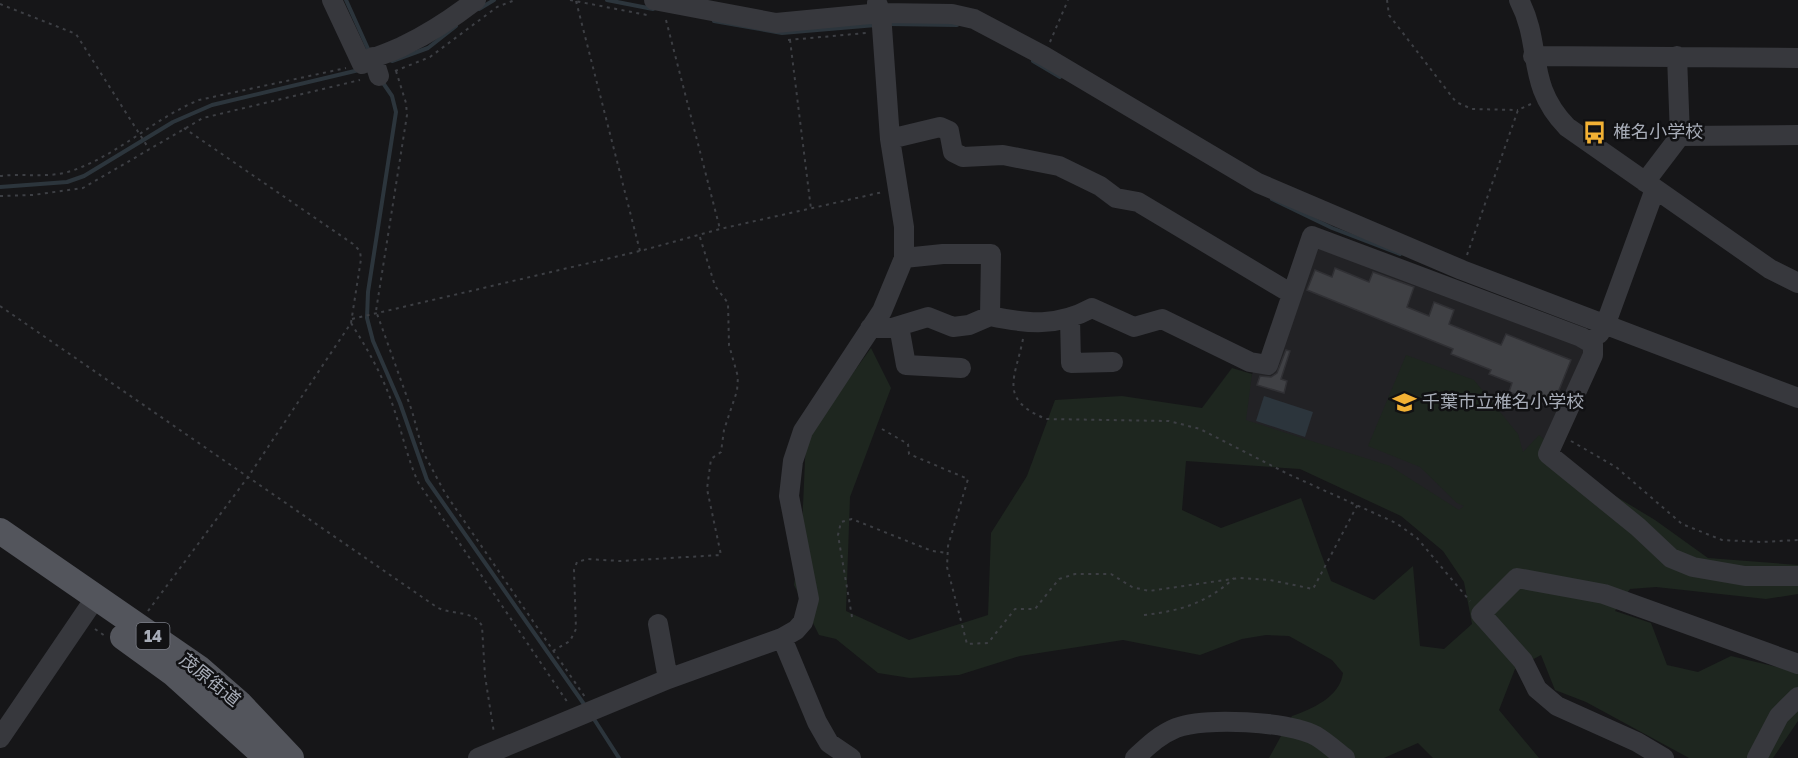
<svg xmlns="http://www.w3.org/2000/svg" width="1798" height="758" viewBox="0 0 1798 758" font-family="'Golos Text','Noto Sans JP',sans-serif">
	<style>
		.built { fill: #222225 }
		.green { fill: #1e261f; fill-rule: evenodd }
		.water { fill: #2c353c }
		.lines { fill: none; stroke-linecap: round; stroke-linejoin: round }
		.stream { stroke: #2c353c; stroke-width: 4 }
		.building { fill: #404145; stroke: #303034; stroke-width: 1.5 }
		.path { stroke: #3d3f44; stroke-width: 2; stroke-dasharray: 3 4.5; stroke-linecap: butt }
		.minor { stroke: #37383d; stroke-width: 20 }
		.major { stroke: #53555c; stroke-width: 26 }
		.labels { text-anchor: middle; stroke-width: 5; stroke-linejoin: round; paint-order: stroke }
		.shield { fill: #111113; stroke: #7b7e86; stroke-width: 1.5 }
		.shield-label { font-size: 16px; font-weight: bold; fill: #a8adb8 }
		.poi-label { font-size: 18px; fill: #a8adb8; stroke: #111113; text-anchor: start }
		.street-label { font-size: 18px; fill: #a8adb8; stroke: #111113 }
	</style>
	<rect width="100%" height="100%" fill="#161618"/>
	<path class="built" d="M 1313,243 L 1588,346 L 1497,550 L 1230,430 L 1255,367 L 1268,371 Z"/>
	<path class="green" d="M 871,348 L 891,388 L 850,497 L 846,611 L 909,640 L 988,615 L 991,533 L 1027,476 L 1055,400 L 1122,396 L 1202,408 L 1232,368 L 1252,374 L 1246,420 L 1390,466 L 1459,510 L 1464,506 L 1457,503 L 1420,467 L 1368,446 L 1406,355 L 1474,380 L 1518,434 L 1523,452 L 1539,435 L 1597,485 L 1655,520 L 1708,558 L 1798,565 L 1798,594 L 1766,599 L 1656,587 L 1630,589 L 1615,611 L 1651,623 L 1667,665 L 1698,672 L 1731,656 L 1790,670 L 1798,669 L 1798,721 L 1773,758 L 1689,758 L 1586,702 L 1555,690 L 1541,655 L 1515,669 L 1499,710 L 1539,758 L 1433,758 L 1418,743 L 1384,758 L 1269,758 L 1292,716 C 1312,709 1340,697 1343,673 L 1332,660 L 1289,636 L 1266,635 L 1242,639 L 1200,655 L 1123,640 L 1020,656 L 959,675 L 910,678 L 878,673 L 836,639 L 819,635 L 794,585 L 802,528 L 806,438 ZM 1186,461 L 1300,469 L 1401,516 L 1443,551 L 1464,582 L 1472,624 L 1444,649 L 1420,646 L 1413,566 L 1374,600 L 1331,581 L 1301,498 L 1221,528 L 1182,510 Z"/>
	<path class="water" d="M 1264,396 L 1313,412 L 1305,437 L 1256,421 Z"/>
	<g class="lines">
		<path class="stream" d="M 346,0 L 369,51
			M 607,0 L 653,9
			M 479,9 L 494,0
			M 714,21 L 782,33 L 876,25
			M 889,24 L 957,25
			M 392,61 L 428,48 L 456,26
			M 1033,61 L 1060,77
			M 381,80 L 392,96 L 396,112 L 368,292 L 367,318 L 373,341 L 400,403 L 427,480 L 586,707
			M 0,187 L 67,182 L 84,176 L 173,122 L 212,105 L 359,70
			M 1272,199 L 1332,228 L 1400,254
			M 592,716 L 619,758"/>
	</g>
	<path class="building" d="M 1335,268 L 1369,282 L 1373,272 L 1414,287 L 1407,307 L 1429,316 L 1434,302 L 1454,310 L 1449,324 L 1501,345 L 1506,334 L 1571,360 L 1555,400 L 1546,397 L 1543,405 L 1509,392 L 1512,383 L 1489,374 L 1491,370 L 1451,354 L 1453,349 L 1307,290 L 1315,270 L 1332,277 Z
		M 1286,350 L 1290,351 L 1281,379 L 1287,381 L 1284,393 L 1257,385 L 1260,376 L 1271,377 L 1277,373 Z"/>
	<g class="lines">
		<path class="path" d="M 570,0 L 647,15
			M 1387,0 L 1389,15 L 1456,102 L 1472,109 L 1518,110
			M 576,1 L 640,251
			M 0,4 L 76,34 L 149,149
			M 666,20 L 720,229
			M 788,40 L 866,33
			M 790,40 L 811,209
			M 1050,42 L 1068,0
			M 395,71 L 430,57 L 497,7 L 515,0
			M 396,71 L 406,103 L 407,115 L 376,311 L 412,411 L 423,452 L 445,493 L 585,697
			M 0,176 C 24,173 50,179 74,170 C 119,154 155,118 199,100 L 346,68
			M 0,196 L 33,195 L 83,188 L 203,118 L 360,80
			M 1467,255 L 1518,110 L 1531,104
			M 0,306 L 438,608 C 453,615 474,610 482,626 L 485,676 L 494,733
			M 352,319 L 640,251 L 720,229 L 883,192
			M 351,323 C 368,350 383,376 393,406 C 402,432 407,457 418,482 L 568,703
			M 1023,339 C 1015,379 998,399 1046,419 L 1169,421 L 1200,429 L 1288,474 L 1396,523 L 1417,538 L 1470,601
			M 882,429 L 908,444 L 909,454 L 968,479 L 948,546 L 947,567 L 967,644 L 988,643 L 1015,609 L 1035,609 L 1059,579 L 1075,574 L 1111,574 L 1132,587 L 1149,591 L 1239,578 L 1270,580 L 1313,589 L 1358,504
			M 1571,441 L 1616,467 L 1682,524 L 1722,540 L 1761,542 L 1798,540
			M 148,611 L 248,477 L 351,323 L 361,259 L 360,251 L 353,244 L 184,128
			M 1144,615 C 1180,611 1207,603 1234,578
			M 852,617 L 838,535 L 841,522 L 852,519 L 932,551 L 948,553
			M 95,629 L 105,636
			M 553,651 L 570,641 L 576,629 L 574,570 L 577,562 L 588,559 L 620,561 L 721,555 L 707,489 L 711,459 L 721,452 L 724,430 L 737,391 L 738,377 L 729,345 L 728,303 L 715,286 L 699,234"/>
		<path class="minor" d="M 332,0 L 362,64 C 376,55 391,53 405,45 C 430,33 454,17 476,0
			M 654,0 L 776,23 L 881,13 L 952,14 L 974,19 L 1044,56 L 1258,183 L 1462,270 L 1798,398
			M 1519,0 C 1543,46 1525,84 1567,127 L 1770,269 L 1798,283
			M 1533,56 L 1798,58
			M 373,57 L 379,76
			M 1680,136 L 1798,135
			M 890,139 L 940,127 L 949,131 L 953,152 L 963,157 L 1003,155 L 1059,166 L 1100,186 L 1116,198 L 1138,202 L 1292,294
			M 1645,182 L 1680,136 L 1677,56
			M 904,258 L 943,254 L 991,254 L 990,316 C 1028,324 1057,327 1092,308 L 1134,327 L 1162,319 L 1250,362 L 1268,365 L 1312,236 L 1581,337 L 1593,344 L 1593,355 L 1548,454 L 1638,527 L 1671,558 L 1693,567 L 1745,576 L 1798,576
			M 1070,318 L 1071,363 L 1113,362
			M 899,326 L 906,365 L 961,368
			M 870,328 L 892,328 L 928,317 L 953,327 L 969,325 L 990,316
			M 1599,334 L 1606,323 L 1655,189
			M 658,624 L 668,679
			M 782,638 L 817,722 L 829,743 L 851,758
			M 0,738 L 96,597
			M 478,758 L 668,679 L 782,638 L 796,630 L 803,622 L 809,599 L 789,496 L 793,461 L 803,431 L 882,311 L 904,258 L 904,227 L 890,139 L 881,13 L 877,3
			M 1135,758 C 1148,746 1159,735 1176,728 C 1204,717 1289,721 1316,736 C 1326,742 1336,751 1345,758
			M 1664,758 L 1637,742 L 1557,706 L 1537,689 L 1523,661 L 1481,614 L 1517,578 L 1604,594 L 1798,664
			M 1757,758 L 1779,716 L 1798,697"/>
		<path class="major" d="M 0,531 L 200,669 L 239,703 L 291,758
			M 123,637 L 174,674 L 267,758"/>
	</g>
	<defs>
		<symbol id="bus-bare" viewBox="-9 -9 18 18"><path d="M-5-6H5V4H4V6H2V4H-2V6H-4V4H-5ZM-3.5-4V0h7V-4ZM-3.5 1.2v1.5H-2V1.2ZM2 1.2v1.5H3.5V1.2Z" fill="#f2b134" stroke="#111113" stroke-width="2.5" paint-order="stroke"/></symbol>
		<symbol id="school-bare" viewBox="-9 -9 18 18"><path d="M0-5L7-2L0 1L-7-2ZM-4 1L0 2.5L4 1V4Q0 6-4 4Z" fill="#f2b134" stroke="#111113" stroke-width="2.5" paint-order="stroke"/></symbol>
	</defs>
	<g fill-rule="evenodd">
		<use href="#bus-bare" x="1578" y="116" width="33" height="33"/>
		<use href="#school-bare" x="1388" y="386" width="33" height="33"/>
	</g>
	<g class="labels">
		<rect class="shield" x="136.5" y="623" width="33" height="26" rx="4.5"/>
		<g class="shield-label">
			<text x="153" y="642">14</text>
		</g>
		<g class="poi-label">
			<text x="1613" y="138">椎名小学校</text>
			<text x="1422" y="408">千葉市立椎名小学校</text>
		</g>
		<g class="street-label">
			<text transform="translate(210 680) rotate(39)" y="6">茂原街道</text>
		</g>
	</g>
</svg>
